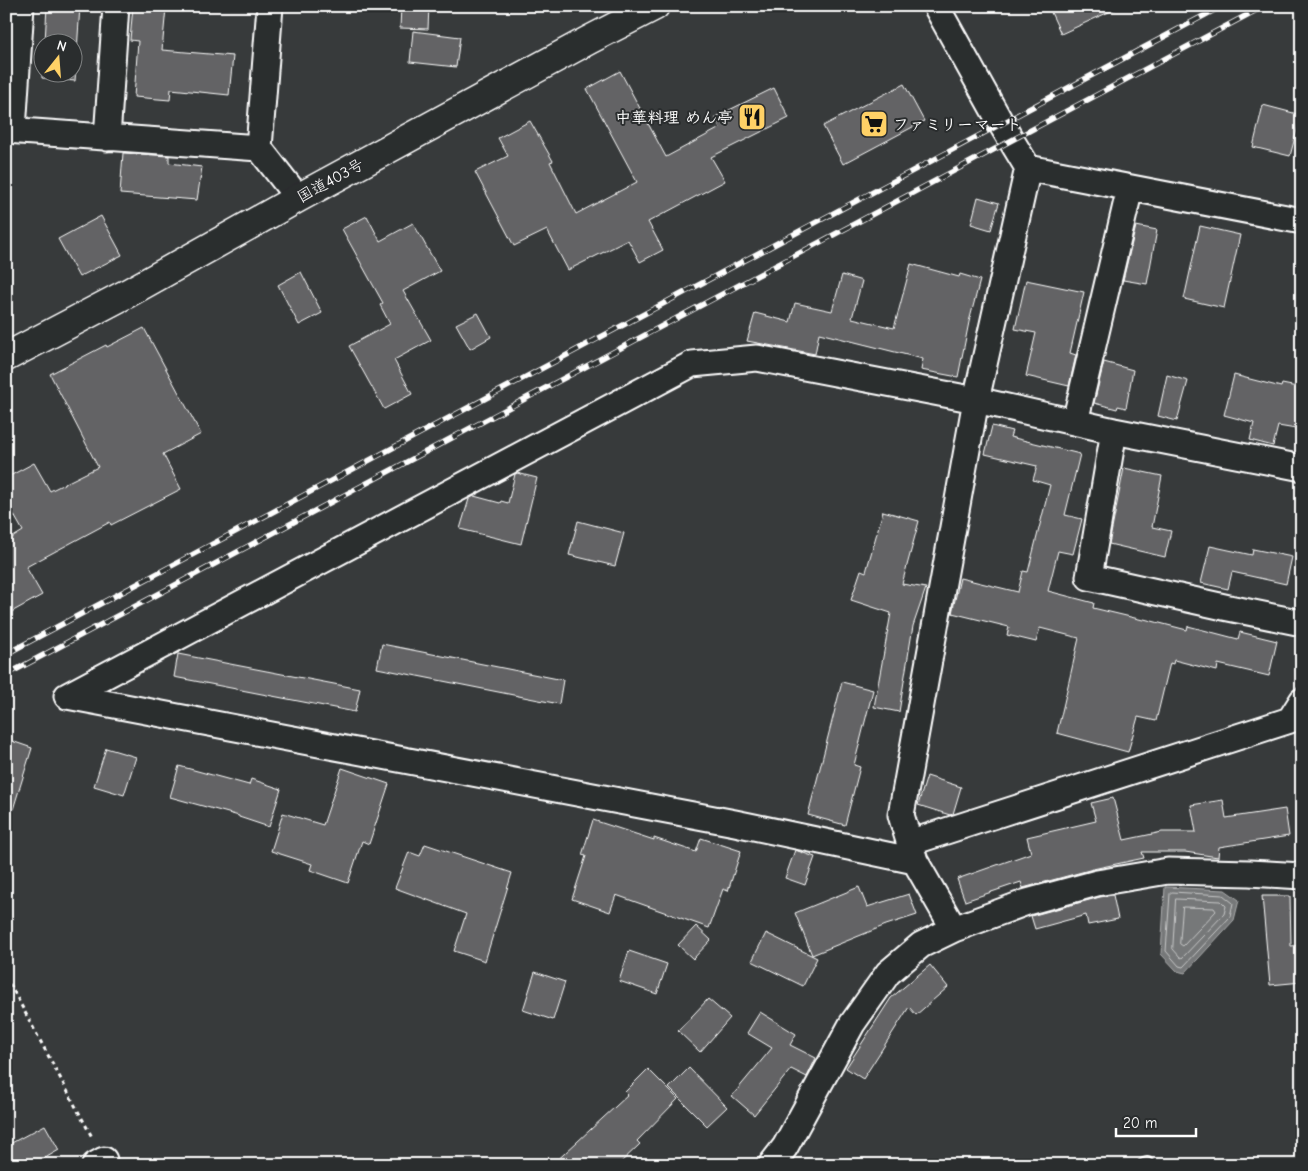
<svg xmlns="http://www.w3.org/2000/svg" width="1308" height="1171" viewBox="0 0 1308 1171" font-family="'Comic Neue','Klee One',sans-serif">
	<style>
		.water { fill: #767879; stroke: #adaeaf }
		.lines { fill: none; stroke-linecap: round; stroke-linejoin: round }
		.shore { stroke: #c8c9c9; stroke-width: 1 }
		.building { fill: #636465; stroke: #fff }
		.service-casing { stroke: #fff; stroke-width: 16 }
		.minor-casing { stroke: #fff; stroke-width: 29 }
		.trunk-casing { stroke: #fff; stroke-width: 31 }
		.path { stroke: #fff; stroke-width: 3; stroke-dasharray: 4 4; stroke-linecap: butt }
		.service { stroke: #2a2d2e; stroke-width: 12 }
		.minor { stroke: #2a2d2e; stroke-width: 25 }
		.trunk { stroke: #2a2d2e; stroke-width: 28 }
		.rail-casing { stroke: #fff; stroke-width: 5.5 }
		.rail { stroke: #2a2d2e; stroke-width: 4; stroke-dasharray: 11; stroke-linecap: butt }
		.labels { text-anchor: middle; stroke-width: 4; stroke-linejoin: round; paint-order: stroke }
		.poi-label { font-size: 16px; font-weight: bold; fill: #fff; stroke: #2a2d2e; text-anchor: end }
		.street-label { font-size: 16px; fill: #fff; stroke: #2a2d2e }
	</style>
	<rect width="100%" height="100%" fill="#373a3b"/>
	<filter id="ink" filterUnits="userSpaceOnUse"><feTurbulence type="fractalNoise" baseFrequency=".02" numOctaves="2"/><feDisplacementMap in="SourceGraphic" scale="10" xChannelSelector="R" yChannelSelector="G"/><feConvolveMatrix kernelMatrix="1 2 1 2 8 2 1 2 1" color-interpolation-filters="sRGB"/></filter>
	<g filter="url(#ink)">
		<path class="water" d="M 1165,887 L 1225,890 L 1239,900 L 1234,920 L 1185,973 L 1177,971 L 1161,954 Z"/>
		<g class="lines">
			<path class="shore" d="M 1172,892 L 1223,895 L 1233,903 L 1230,917 L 1183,967 L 1179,966 L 1166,951 L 1170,894 Z
				M 1176,899 L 1221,901 L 1226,906 L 1224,914 L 1182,958 L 1180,957 L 1173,949 Z
				M 1183,907 L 1214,908 L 1216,911 L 1183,946 L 1180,944 Z"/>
		</g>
		<path class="building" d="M 47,6 L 80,6 L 75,81 L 42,78 L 42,68 L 42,72 L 72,72 L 72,42 L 45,42 Z
			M 133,6 L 166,8 L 162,50 L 233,56 L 229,95 L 171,89 L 170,100 L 134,97 L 138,41 L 130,40 Z
			M 401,6 L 429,6 L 428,29 L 400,28 Z
			M 1048,6 L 1122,6 L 1061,34 Z
			M 413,31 L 460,37 L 456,67 L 410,62 Z
			M 620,71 L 666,157 L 720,128 L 715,117 L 774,88 L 789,118 L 711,157 L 725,181 L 648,222 L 663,250 L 640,262 L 628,240 L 568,270 L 547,230 L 514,246 L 475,172 L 508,156 L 498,138 L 530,121 L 553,161 L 550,162 L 576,214 L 637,182 L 587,89 Z
			M 904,84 L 924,121 L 843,164 L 823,126 Z
			M 1263,105 L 1301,115 L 1290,156 L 1253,147 Z
			M 123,153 L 169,156 L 169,163 L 202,167 L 197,200 L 120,194 Z
			M 978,197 L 999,203 L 991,230 L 971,224 Z
			M 101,216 L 122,255 L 79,277 L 58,239 Z
			M 367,216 L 380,241 L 413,223 L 440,271 L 403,291 L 431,340 L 394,360 L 412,394 L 384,409 L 349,346 L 390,324 L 380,305 L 383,303 L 342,229 Z
			M 1136,226 L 1157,230 L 1147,284 L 1123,280 Z
			M 1200,226 L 1240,235 L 1224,308 L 1184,299 Z
			M 911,264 L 959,277 L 960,274 L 980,280 L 969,322 L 958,377 L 921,370 L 923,359 L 819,333 L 815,354 L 747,341 L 755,313 L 790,322 L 795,303 L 832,311 L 842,275 L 862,281 L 852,318 L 894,328 Z
			M 301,272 L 322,313 L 299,325 L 278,285 Z
			M 1026,280 L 1084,292 L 1070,353 L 1076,355 L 1069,386 L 1026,376 L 1036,333 L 1015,329 Z
			M 478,313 L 491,337 L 470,349 L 456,324 Z
			M 144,328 L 201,434 L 163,454 L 181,489 L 111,525 L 110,522 L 26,567 L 42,595 L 6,615 L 6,533 L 10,539 L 23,531 L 6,501 L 6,478 L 34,463 L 50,491 L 98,467 L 50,374 L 106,345 L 107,347 Z
			M 1104,362 L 1133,370 L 1126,408 L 1118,406 L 1117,409 L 1094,403 Z
			M 1167,375 L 1188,381 L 1177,421 L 1158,416 Z
			M 1234,375 L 1281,387 L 1282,384 L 1302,388 L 1302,430 L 1278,426 L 1273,446 L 1250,440 L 1254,423 L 1224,415 Z
			M 992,426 L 1012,431 L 1010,437 L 1080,454 L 1065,515 L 1082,519 L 1073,554 L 1058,551 L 1048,591 L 1094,603 L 1093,608 L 1143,620 L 1144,619 L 1187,630 L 1188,626 L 1238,639 L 1240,632 L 1277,641 L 1269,676 L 1218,664 L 1217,671 L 1174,660 L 1173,664 L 1170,663 L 1156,721 L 1138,717 L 1128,752 L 1057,733 L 1079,638 L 1040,628 L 1036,642 L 1007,635 L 1009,627 L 952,613 L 960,578 L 1018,592 L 1023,571 L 1028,572 L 1050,485 L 1033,480 L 1037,466 L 985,454 Z
			M 1124,468 L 1162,476 L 1152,527 L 1171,531 L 1165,557 L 1109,544 Z
			M 517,473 L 537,478 L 521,544 L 460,529 L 469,499 L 474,496 L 500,503 L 501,501 L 508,503 L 515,474 Z
			M 883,511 L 919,521 L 902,584 L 926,588 L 913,626 L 899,712 L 874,707 L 891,613 L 851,600 L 861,570 L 866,572 Z
			M 578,521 L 624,533 L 615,566 L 569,555 Z
			M 1210,546 L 1252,555 L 1253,549 L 1292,557 L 1286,584 L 1232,572 L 1228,589 L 1201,583 Z
			M 382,644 L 563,680 L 559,704 L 377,668 Z
			M 178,654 L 360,689 L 355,712 L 174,677 Z
			M 842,682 L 873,690 L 854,765 L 860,767 L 845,825 L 808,815 Z
			M 6,739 L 32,748 L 11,816 L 6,815 Z
			M 106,748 L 136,757 L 124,795 L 94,786 Z
			M 179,766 L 249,785 L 251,779 L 281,789 L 269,827 L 239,817 L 239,816 L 170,797 Z
			M 342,768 L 389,784 L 369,844 L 362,841 L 348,883 L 310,870 L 312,864 L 271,851 L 283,813 L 323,825 Z
			M 927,776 L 961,787 L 953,814 L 950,815 L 918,805 Z
			M 1113,798 L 1124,840 L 1162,832 L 1196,832 L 1191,805 L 1223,800 L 1226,818 L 1285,809 L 1289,836 L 1219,847 L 1218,857 L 1185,852 L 1142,852 L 1144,858 L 1093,869 L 1023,888 L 1021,882 L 965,901 L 957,879 L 1031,853 L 1027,837 L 1096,821 L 1091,803 Z
			M 593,820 L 654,840 L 654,838 L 696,852 L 701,838 L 741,851 L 728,891 L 723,889 L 709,928 L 616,895 L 610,912 L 572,899 L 586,856 L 582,855 Z
			M 425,844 L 512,873 L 485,961 L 454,951 L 466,914 L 395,888 L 409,852 L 420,856 Z
			M 795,850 L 815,857 L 805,885 L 785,878 Z
			M 859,887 L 867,907 L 909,894 L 917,915 L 886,925 L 812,955 L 795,913 Z
			M 1113,895 L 1118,919 L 1088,925 L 1086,915 L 1035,929 L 1031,916 L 1100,897 Z
			M 1262,896 L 1290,896 L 1291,946 L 1302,945 L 1302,982 L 1270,985 Z
			M 696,926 L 711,940 L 693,959 L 678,945 Z
			M 766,933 L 817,958 L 803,986 L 752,961 Z
			M 629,951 L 667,964 L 657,994 L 619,981 Z
			M 930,965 L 948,987 L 916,1015 L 909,1007 L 863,1079 L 846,1068 L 891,998 Z
			M 535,972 L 565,982 L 553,1020 L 523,1010 Z
			M 708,999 L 730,1018 L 700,1052 L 678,1031 Z
			M 760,1012 L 796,1034 L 790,1045 L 816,1058 L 807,1077 L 791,1069 L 754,1115 L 732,1096 L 772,1048 L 747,1033 Z
			M 689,1068 L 727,1107 L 707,1126 L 669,1088 Z
			M 648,1069 L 678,1099 L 637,1141 L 640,1144 L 618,1165 L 552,1165 L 628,1095 L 625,1092 Z
			M 45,1125 L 59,1150 L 33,1165 L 6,1165 L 6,1146 Z"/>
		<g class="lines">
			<defs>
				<path id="service" d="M 1144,1165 L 1147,1164"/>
				<path id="minor" d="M 270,6 L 259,148 L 298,198
					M 936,6 L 1002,125 L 1028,168 L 976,400 L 901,815 L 915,861 L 954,929
					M 6,130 L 259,148
					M 13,130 L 21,6
					M 107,138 L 116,6
					M 1028,168 L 1302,221
					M 1075,422 L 1130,188
					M 1114,431 L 1089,577 L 1224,607 L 1302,623
					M 67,696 L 692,364 L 757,358 L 976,400 L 1114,431 L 1302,468
					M 67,696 L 735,823 L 915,861
					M 909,843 L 1290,720 L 1302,701
					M 95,1165 L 104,1160
					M 771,1165 L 785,1147 L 852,1024 L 888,973 L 921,945 L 954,929 L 1027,902 L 1097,883 L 1168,871 L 1249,873 L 1302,876"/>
				<path id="trunk" d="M 6,357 L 128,293 L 298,198 L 589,40 L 655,6"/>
			</defs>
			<use href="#service" class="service-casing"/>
			<use href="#minor" class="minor-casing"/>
			<use href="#trunk" class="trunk-casing"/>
			<path class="path" d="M 6,977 L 92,1137"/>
			<use href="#service" class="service"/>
			<use href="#minor" class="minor"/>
			<use href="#trunk" class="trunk"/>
			<defs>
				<path id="rail" d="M 6,654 L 1222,6
					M 6,675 L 1264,6"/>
			</defs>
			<use href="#rail" class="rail-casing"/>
			<use href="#rail" class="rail"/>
		</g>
	</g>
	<defs>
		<symbol id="restaurant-square" viewBox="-11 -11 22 22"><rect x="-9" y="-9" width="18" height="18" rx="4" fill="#ffd166" stroke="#2a2d2e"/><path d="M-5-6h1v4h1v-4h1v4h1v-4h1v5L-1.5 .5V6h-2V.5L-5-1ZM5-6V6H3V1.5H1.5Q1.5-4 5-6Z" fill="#111"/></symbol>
		<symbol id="supermarket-square" viewBox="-11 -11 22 22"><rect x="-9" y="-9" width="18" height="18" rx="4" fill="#ffd166" stroke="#2a2d2e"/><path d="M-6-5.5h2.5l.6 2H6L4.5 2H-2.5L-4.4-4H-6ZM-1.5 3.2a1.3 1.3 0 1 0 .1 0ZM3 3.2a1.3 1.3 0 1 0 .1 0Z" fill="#111"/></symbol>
	</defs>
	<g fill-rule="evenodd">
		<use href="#restaurant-square" x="736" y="101" width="32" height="32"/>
		<use href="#supermarket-square" x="858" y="108" width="32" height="32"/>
	</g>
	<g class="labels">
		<g class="poi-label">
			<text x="733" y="123">中華料理 めん亭</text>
			<text x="893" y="130" text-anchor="start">ファミリーマート</text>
		</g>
		<g class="street-label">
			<text transform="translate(330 180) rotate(-29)" y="6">国道403号</text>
		</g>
	</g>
	<rect width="1308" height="1171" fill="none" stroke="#2a2d2e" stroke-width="25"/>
	<rect x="12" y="12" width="1283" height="1146" fill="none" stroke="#fff" stroke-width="2" filter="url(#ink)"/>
	<g transform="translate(58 58) rotate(17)"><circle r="24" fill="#2a2d2e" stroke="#7f8182"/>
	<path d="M0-4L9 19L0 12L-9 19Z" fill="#ffd166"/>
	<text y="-8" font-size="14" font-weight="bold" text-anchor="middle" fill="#ffffff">N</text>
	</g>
	<path d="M1116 1128v8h80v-8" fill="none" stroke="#ffffff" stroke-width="2.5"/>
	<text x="1123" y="1128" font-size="15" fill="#ffffff" stroke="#2a2d2e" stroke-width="4" paint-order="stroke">20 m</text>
</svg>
